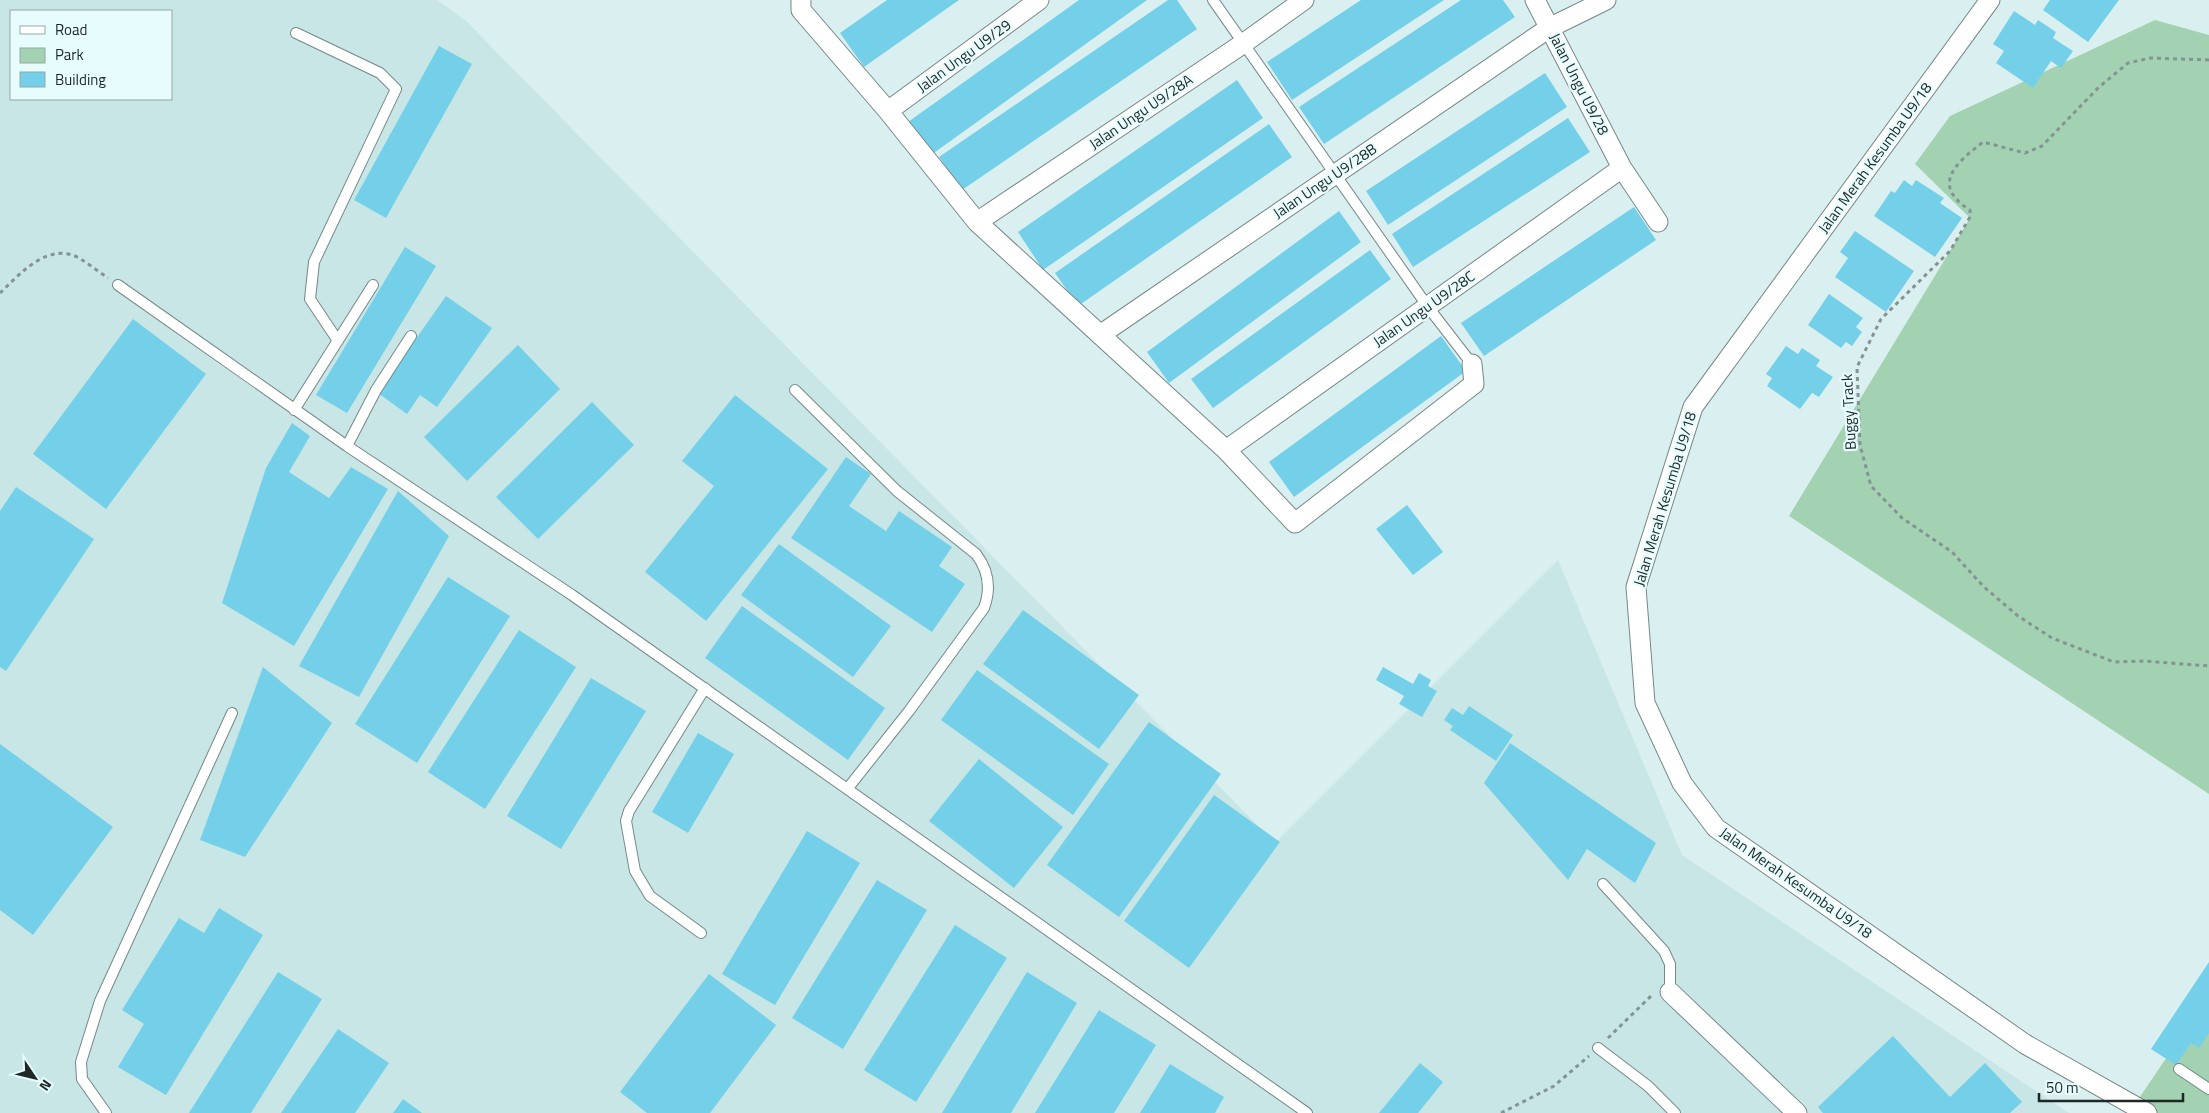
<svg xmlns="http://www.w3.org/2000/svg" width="2209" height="1113" viewBox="0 0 2209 1113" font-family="'Titillium Web',sans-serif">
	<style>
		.built { fill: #c7e6e5; fill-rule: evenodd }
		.green { fill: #a3d2b2 }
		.building { fill: #74d0e8 }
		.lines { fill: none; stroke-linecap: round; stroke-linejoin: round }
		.service-casing { stroke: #758888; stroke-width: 12 }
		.minor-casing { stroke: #758888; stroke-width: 21 }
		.path { stroke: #849393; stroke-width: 3; stroke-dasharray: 4 4; stroke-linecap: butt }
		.service { stroke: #fff; stroke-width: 10 }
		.minor { stroke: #fff; stroke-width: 19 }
		.labels { text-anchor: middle; stroke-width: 4.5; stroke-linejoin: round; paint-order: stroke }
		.street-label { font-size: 15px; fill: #1f2727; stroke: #e7fdfd }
	</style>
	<rect width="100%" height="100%" fill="#daf0f0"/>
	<path class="built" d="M 0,0 L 437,0 L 465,20 L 1275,843 L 1558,560 L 1682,855 L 2069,1113 L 0,1113 ZM 11,11 L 171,11 L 171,99 L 11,99 Z"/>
	<path class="green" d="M 2155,20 L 2209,35 L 2209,794 L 1789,516 L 1970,218 L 1915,164 L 1950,116 Z
		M 2209,995 L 2209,1113 L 2135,1113 L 2131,1110 Z"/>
	<path class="building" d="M 887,0 L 959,0 L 864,67 L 840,33 Z
		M 1079,0 L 1147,0 L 931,155 L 908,122 Z
		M 1168,0 L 1177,0 L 1197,29 L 962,190 L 939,157 Z
		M 1361,0 L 1444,0 L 1292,100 L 1267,62 Z
		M 1461,0 L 1503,0 L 1515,17 L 1324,144 L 1299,107 Z
		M 2050,0 L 2119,0 L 2088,42 L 2043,10 Z
		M 2014,11 L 2035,25 L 2038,20 L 2056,32 L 2053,38 L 2073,51 L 2061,68 L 2051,61 L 2033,88 L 1996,63 L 2004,51 L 1993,44 Z
		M 439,46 L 472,64 L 386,218 L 354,200 Z
		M 1545,73 L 1567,107 L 1388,225 L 1366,191 Z
		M 1237,80 L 1263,118 L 1043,270 L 1018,232 Z
		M 1568,118 L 1590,152 L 1413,267 L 1392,234 Z
		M 1269,124 L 1292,157 L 1078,306 L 1055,273 Z
		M 1904,180 L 1912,186 L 1916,180 L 1944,198 L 1940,203 L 1962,218 L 1935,257 L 1874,216 L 1891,191 L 1895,193 Z
		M 1634,207 L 1656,240 L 1484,356 L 1461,323 Z
		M 1339,211 L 1361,242 L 1169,383 L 1147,352 Z
		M 1855,231 L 1914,271 L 1886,312 L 1835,277 L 1848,258 L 1840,252 Z
		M 405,247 L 436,266 L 347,413 L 316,395 Z
		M 1370,250 L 1391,279 L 1213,408 L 1191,379 Z
		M 1829,294 L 1863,318 L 1856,327 L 1862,332 L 1852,346 L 1846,342 L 1841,348 L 1808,325 Z
		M 446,296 L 492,328 L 437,407 L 420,395 L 407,414 L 378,393 Z
		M 133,319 L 206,374 L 106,509 L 33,454 Z
		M 1441,336 L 1466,371 L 1294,497 L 1269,462 Z
		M 518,345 L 560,389 L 467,481 L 424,437 Z
		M 1786,346 L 1798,354 L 1802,348 L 1820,360 L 1816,366 L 1833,377 L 1819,397 L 1812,393 L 1800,409 L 1767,386 L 1772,378 L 1766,374 Z
		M 735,395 L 828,469 L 706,621 L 645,572 L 714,486 L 682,461 Z
		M 592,402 L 634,445 L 538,539 L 496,497 Z
		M 292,423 L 310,436 L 289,472 L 329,498 L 351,467 L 388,489 L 294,646 L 222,603 L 266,468 Z
		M 846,457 L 871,474 L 849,506 L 886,531 L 899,511 L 952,547 L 939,566 L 965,584 L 932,632 L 791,538 Z
		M 16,487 L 94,539 L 6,671 L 0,667 L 0,511 Z
		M 398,491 L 449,536 L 359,697 L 299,666 Z
		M 1407,505 L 1443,552 L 1413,575 L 1376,529 Z
		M 779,544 L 891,626 L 853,677 L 741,595 Z
		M 448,577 L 510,616 L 417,763 L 355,724 Z
		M 742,606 L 885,708 L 848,760 L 705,658 Z
		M 1023,610 L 1139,695 L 1099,749 L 983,664 Z
		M 519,630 L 576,667 L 485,809 L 428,772 Z
		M 263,667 L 332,723 L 245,857 L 200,840 Z
		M 1383,667 L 1413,684 L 1419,673 L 1431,680 L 1428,686 L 1437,691 L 1422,717 L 1399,704 L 1404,696 L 1376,680 Z
		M 977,670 L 1109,764 L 1073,815 L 941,720 Z
		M 591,678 L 646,711 L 561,849 L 507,816 Z
		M 1469,706 L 1513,735 L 1496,761 L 1450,730 L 1453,726 L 1444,720 L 1452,708 L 1463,715 Z
		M 1149,722 L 1221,774 L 1119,917 L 1047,865 Z
		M 698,733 L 734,754 L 688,833 L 652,812 Z
		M 1510,743 L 1656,843 L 1635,883 L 1587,849 L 1568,880 L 1484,783 Z
		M 0,744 L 113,827 L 33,935 L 0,910 Z
		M 979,759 L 1063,827 L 1014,888 L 929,821 Z
		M 1214,795 L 1280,842 L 1189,968 L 1124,921 Z
		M 807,831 L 860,863 L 775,1005 L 722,974 Z
		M 877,880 L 927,910 L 843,1049 L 792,1018 Z
		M 219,908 L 263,935 L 166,1095 L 118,1067 L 144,1024 L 122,1010 L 179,918 L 204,933 Z
		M 955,925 L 1007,958 L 916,1102 L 864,1070 Z
		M 2209,962 L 2209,1033 L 2199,1048 L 2191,1043 L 2176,1065 L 2151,1049 Z
		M 278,972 L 322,999 L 251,1113 L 189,1113 Z
		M 1027,972 L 1077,1003 L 1011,1113 L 942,1113 Z
		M 709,974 L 776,1025 L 710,1113 L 647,1113 L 620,1092 Z
		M 1099,1010 L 1156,1045 L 1114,1113 L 1035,1113 Z
		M 338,1029 L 389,1063 L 355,1113 L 281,1113 Z
		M 1893,1036 L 1950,1097 L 1985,1063 L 2022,1102 L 2010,1113 L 1823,1113 L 1818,1107 Z
		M 1420,1063 L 1443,1082 L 1418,1113 L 1379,1113 Z
		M 1170,1064 L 1224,1097 L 1215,1113 L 1140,1113 Z
		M 403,1099 L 422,1113 L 393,1113 Z"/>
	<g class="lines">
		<defs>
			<path id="service" d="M 1213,0 L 1428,307 L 1472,364
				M 296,33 L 380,73 L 396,89 L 314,262 L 310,299 L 338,341
				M 118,285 L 347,446 L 572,595 L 1307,1113
				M 795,390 L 897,491 L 976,554 C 989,571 991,589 984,608 L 909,711 L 848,788
				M 294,410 L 373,285
				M 347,446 L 376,390 L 411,336
				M 1603,884 L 1664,951 L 1670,964 L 1670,992
				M 701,933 L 650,896 L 635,871 L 626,821 L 629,811 L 705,688
				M 1598,1048 L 1648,1086 L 1675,1113
				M 2179,1069 L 2209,1089
				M 106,1113 L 82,1079 L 81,1062 L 100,1001 L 232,713"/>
			<path id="minor" d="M 801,0 L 801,10 L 888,111 L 977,222 L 1226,450 L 1295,523 L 1474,384 L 1472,364
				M 1535,0 L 1622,168 L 1658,222
				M 1990,0 L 1693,407 L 1636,587 L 1645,703 L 1682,783 L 1716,828 L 2025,1044 L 2147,1113
				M 888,111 L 1039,0
				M 977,222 L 1244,43 L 1304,0
				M 1100,335 L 1549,28 L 1606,0
				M 1226,450 L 1622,168
				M 1670,992 L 1797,1113"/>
		</defs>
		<use href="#service" class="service-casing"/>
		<use href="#minor" class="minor-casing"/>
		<path class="path" d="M 2209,60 L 2150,58 L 2128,63 L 2098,88 L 2042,146 L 2025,153 L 1983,142 C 1956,163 1930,185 1970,210 L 1970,217 L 1950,251 L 1881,319 L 1857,367 L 1860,445 L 1871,486 L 1902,518 L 1952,552 L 1984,587 L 2018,616 L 2052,638 L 2114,662 L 2144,661 L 2209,666
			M 0,293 C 20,274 48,241 79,258 C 89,264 99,272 108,278
			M 1608,1038 L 1652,995
			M 1501,1113 L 1554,1086 L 1589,1056"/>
		<use href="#service" class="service"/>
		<use href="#minor" class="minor"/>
	</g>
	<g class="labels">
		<g class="street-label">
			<text transform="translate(964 56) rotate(-36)" y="5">Jalan Ungu U9/29</text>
			<text transform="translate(1579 84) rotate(63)" y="5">Jalan Ungu U9/28</text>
			<text transform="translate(1141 112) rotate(-34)" y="5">Jalan Ungu U9/28A</text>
			<text transform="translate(1875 158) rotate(-54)" y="5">Jalan Merah Kesumba U9/18</text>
			<text transform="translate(1325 181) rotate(-34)" y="5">Jalan Ungu U9/28B</text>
			<text transform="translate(1424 309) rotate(-35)" y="5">Jalan Ungu U9/28C</text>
			<text transform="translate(1849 412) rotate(-93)" y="5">Buggy Track</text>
			<text transform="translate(1665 499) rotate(-73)" y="5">Jalan Merah Kesumba U9/18</text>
			<text transform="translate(1796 883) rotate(35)" y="5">Jalan Merah Kesumba U9/18</text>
		</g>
	</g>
	<rect x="10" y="10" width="162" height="90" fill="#e7fdfd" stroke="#97a7a7"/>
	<rect x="20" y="26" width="25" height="8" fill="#ffffff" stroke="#97a7a7"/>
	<text x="55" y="35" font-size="15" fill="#1f2727">Road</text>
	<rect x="20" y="48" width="25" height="15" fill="#a3d2b2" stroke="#97a7a7"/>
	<text x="55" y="60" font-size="15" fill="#1f2727">Park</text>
	<rect x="20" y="72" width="25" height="15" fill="#74d0e8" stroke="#97a7a7"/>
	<text x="55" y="85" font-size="15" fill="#1f2727">Building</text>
	<g transform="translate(35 1078) rotate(125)" stroke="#e7fdfd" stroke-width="4" paint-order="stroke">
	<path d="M0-4L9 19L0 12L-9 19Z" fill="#1f2727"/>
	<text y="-8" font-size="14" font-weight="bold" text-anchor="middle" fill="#1f2727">N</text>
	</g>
	<path d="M2039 1093v8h144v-8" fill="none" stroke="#1f2727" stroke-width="2.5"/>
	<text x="2046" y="1093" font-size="15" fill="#1f2727" stroke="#e7fdfd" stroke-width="4" paint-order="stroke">50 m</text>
</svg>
